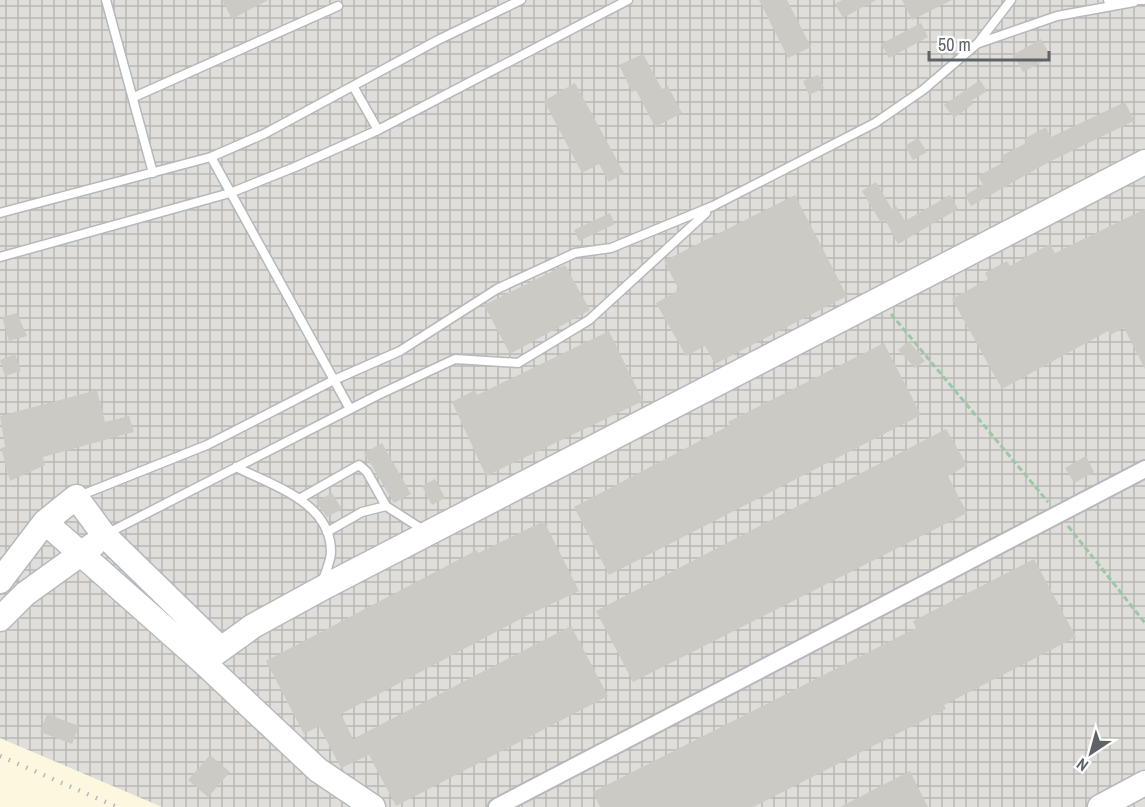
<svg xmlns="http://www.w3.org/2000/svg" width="1145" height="807" viewBox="0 0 1145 807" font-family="'Archivo Narrow',sans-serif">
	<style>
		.commercial { fill: #fef7e0 }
		.industrial { fill: url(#industrial-grid) }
		.building { fill: #cccac5 }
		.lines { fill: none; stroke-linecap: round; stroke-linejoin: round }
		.lane-casing { stroke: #b5b8bc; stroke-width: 11 }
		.street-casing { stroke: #b5b8bc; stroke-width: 20 }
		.secondary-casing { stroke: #b6babf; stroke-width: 27 }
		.path { stroke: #9cc7a9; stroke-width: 3; stroke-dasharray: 6 3; stroke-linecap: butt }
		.lane { stroke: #fff; stroke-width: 8 }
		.street { stroke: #fff; stroke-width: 16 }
		.secondary { stroke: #fff; stroke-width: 24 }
		.rail { stroke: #b6b7b8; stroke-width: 4.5; stroke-dasharray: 1.5 8; stroke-linecap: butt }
	</style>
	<defs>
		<pattern id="industrial-grid" width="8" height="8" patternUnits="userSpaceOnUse" patternTransform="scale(1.5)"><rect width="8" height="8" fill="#e0deda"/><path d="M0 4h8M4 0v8" fill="none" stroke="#b9b8b5"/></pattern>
	</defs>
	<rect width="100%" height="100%" fill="#f1efe8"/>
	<path class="commercial" d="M 0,738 L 141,797 L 162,807 L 0,807 Z"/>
	<path class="industrial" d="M 0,0 L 1145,0 L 1145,807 L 162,807 L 0,738 Z"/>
	<path class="building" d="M 222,0 L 268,0 L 232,19 Z
		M 759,0 L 787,0 L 811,47 L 788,58 Z
		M 842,0 L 876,0 L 843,18 L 835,4 Z
		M 902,0 L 952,0 L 912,20 Z
		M 921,23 L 928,37 L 889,58 L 881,44 Z
		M 1041,39 L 1051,57 L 1023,72 L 1013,55 Z
		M 643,54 L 662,89 L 668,86 L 682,113 L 655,127 L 636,90 L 632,92 L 619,65 Z
		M 818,75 L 824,88 L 809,95 L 803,81 Z
		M 980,80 L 987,91 L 971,101 L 973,104 L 954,118 L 944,105 Z
		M 575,83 L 624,173 L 609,182 L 599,164 L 582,173 L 544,101 Z
		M 1125,102 L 1134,121 L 1049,162 L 971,206 L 965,195 L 983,185 L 978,176 L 1004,162 L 1001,156 L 1026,143 L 1024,139 L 1046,127 L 1051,137 Z
		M 918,138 L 927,152 L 913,160 L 905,146 Z
		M 876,182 L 892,209 L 896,206 L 905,221 L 950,195 L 958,209 L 898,244 L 885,220 L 881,223 L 862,191 Z
		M 795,195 L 847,296 L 715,364 L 705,346 L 686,356 L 656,303 L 679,290 L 664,261 Z
		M 1145,209 L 1145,369 L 1124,328 L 1110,335 L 1108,331 L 1002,389 L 952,299 L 988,279 L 985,273 L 1007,261 L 1010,266 L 1050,244 L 1055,253 Z
		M 610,213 L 615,224 L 579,241 L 574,230 Z
		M 565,265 L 590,310 L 510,354 L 484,305 Z
		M 17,313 L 27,336 L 9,341 L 2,317 Z
		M 609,331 L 643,401 L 486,476 L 452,402 L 475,390 L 477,395 Z
		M 909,341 L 925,361 L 915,368 L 898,350 Z
		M 884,343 L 921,415 L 609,575 L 574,507 L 730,425 L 728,422 Z
		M 15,354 L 21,371 L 5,376 L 0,360 Z
		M 97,390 L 105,422 L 129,416 L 134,432 L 43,457 L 45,465 L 10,481 L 1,448 L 5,447 L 0,416 Z
		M 946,429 L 967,465 L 948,476 L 967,513 L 633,682 L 596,611 Z
		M 382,443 L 411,494 L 394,503 L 364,453 Z
		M 1086,456 L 1094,472 L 1074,483 L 1065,468 Z
		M 435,479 L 445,498 L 432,505 L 422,486 Z
		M 332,493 L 342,509 L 327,517 L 316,502 Z
		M 544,521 L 579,591 L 528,615 L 341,714 L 353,739 L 571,626 L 608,696 L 396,806 L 369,755 L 341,768 L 319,726 L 304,734 L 266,661 L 477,550 L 478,553 Z
		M 1034,559 L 1076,637 L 944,705 L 946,709 L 753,807 L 600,807 L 593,792 L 916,628 L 913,621 Z
		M 47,714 L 79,726 L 72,744 L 40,732 Z
		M 210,755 L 230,772 L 208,797 L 188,780 Z
		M 910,771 L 928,807 L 840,807 Z"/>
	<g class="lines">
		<defs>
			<path id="lane" d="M 106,0 L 153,173
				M 1108,0 L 1143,0
				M 979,43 L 1057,16 L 1134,2
				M 353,86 L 378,130
				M 134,97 L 338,6
				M 211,157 L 350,409
				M 0,213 L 211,157 L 264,134 L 438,40 L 521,0
				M 0,257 L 230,193 L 295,167 L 378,130 L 628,0
				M 236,467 C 273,486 331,502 331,552 C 331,561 325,573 322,583
				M 79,496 L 207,445 L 334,380 L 400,351 L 497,289 L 575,253 L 611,248 L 713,206 L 875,123 L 923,90 L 978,43 L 1011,0
				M 299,499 L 359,465 L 367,472 L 386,506
				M 327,532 L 362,512 L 386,506 L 425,531
				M 106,534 L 378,395 L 455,359 L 518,363 L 589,320 L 706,213"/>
			<path id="street" d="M 497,807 L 1145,469"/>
			<path id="secondary" d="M 45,522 L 203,662 L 318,770 L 373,807
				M 0,581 L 45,522 L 76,497 L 104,535 L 220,648
				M 0,619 L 25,594 L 93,545
				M 203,662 L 253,626 L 328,585 L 1145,162
				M 1100,807 L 1145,783"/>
		</defs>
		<use href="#lane" class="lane-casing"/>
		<use href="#street" class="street-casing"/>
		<use href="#secondary" class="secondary-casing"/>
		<path class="path" d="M 891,314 L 1048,502
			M 1068,526 L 1145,623"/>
		<use href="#lane" class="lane"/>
		<use href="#street" class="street"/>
		<use href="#secondary" class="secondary"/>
		<path class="rail" d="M 0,756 L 117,807"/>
	</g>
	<g transform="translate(1091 753) rotate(216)" stroke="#ffffff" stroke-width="4.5" paint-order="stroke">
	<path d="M0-4.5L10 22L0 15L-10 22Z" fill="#5f6368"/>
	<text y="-9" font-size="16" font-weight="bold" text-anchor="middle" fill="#5f6368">N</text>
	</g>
	<path d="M929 51v9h120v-9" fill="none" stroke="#5f6368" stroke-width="3"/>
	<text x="938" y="51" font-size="18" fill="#5f6368" stroke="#ffffff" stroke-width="4.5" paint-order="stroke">50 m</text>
</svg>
